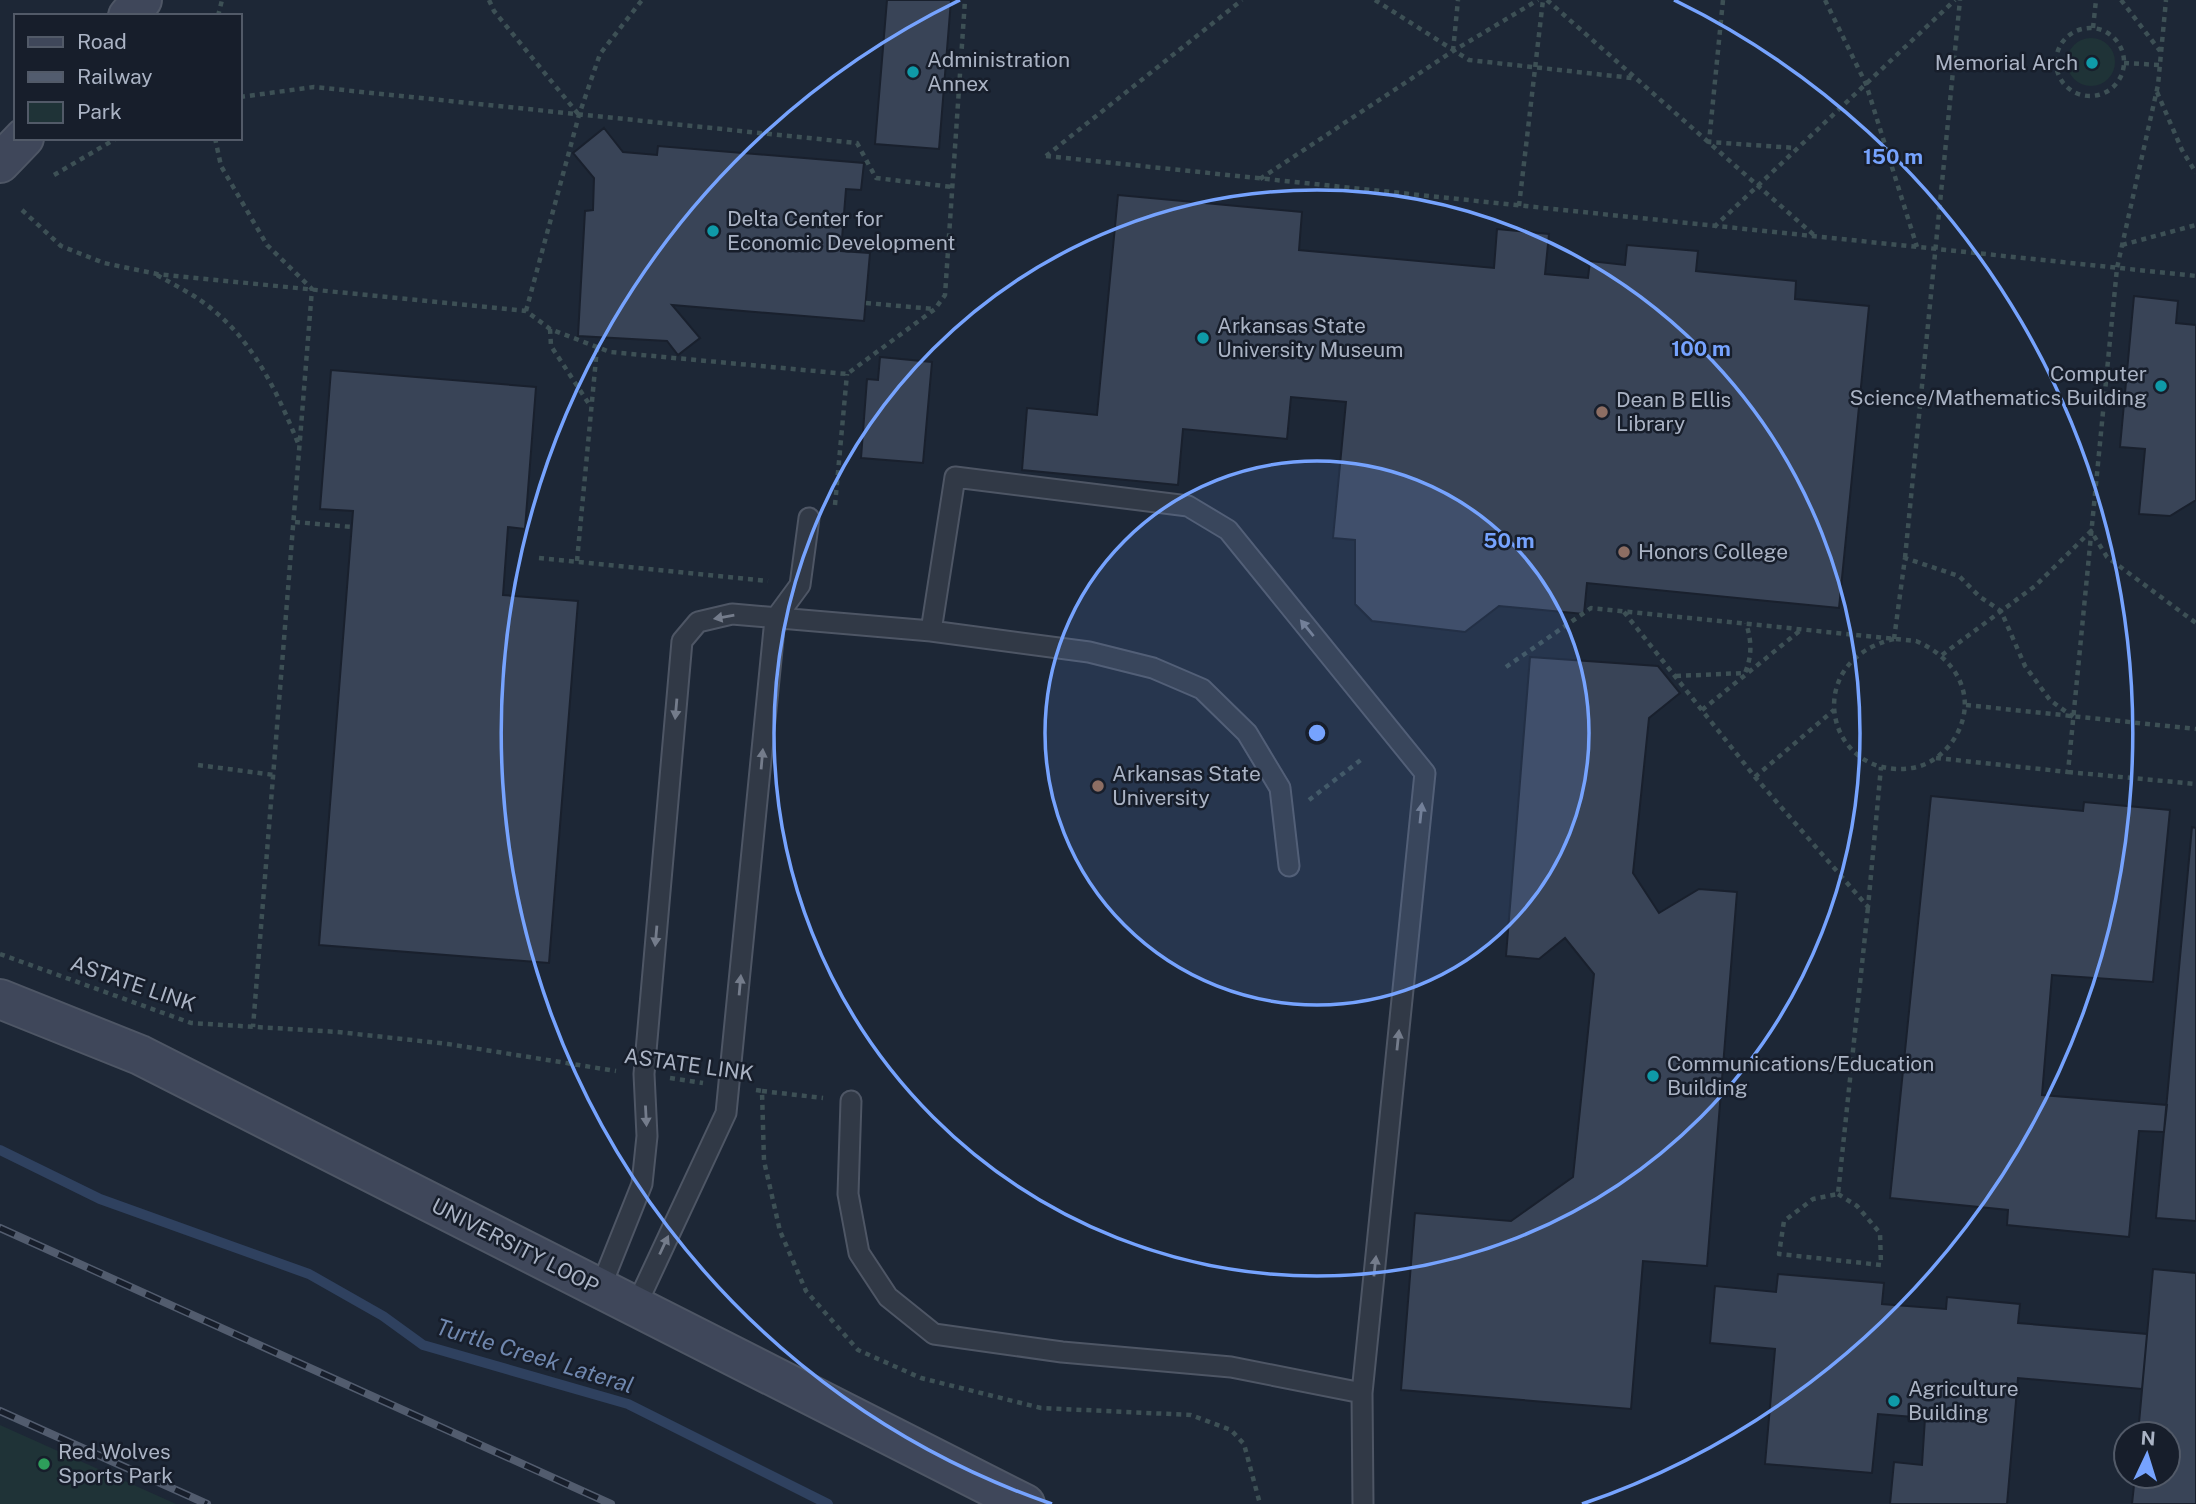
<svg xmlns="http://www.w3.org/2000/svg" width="2196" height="1504" viewBox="0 0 2196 1504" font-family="'Public Sans',sans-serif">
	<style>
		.green { fill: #1f3337 }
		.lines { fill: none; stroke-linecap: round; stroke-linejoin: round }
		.stream { stroke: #2f415f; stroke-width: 10 }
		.building { fill: #394457; stroke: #19202d; stroke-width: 2 }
		.lane-casing { stroke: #4e5665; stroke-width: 23 }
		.secondary-casing { stroke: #4e5665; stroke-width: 42 }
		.path { stroke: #3d5055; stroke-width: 4.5; stroke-dasharray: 5 5; stroke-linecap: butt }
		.lane { stroke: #313946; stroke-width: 19 }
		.secondary { stroke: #3f475a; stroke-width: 38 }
		.rail-casing { stroke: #525c6e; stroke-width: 8 }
		.rail { stroke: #171e2b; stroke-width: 5; stroke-dasharray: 16; stroke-linecap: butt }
		.oneway { fill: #747c8b }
		.ring { fill: none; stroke: #76a3fe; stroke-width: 3.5 }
		.culture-dot { fill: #0f9aa8; stroke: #171e2b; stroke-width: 2.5 }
		.education-dot { fill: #8d6e63; stroke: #171e2b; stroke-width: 2.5 }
		.leisure-dot { fill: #2e9e5b; stroke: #171e2b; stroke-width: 2.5 }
		.labels { text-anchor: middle; stroke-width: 5; stroke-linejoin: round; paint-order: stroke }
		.poi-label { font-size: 21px; fill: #aab3c4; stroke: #171e2b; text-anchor: start }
		.street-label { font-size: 21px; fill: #aab3c4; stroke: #171e2b }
		.water-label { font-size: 23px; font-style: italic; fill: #7088af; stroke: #171e2b }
		.centre { fill: #76a3fe; stroke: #171e2b; stroke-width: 3.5 }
		.ring-label { font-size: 21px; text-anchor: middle; font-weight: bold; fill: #76a3fe; stroke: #171e2b; stroke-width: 5; stroke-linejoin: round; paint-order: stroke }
	</style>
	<rect width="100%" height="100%" fill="#1d2736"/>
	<path class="green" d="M2067 62a24 24 0 1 1 48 0a24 24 0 1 1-48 0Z
		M 0,1425 L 176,1504 L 0,1504 Z"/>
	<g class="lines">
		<path class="stream" d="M 0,1150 L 100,1199 L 309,1274 L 383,1316 L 423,1345 L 628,1404 L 828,1504"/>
	</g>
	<path class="building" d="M 887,0 L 951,0 L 939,149 L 875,144 Z
		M 604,128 L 623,152 L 657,155 L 658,146 L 864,163 L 861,190 L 846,189 L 841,251 L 870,253 L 864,321 L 672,305 L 700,338 L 678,355 L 667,341 L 578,336 L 585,211 L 593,210 L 594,178 L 573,153 Z
		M 1118,195 L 1302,212 L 1299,250 L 1494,268 L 1497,229 L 1549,234 L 1545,274 L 1588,278 L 1590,261 L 1625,265 L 1627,245 L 1698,251 L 1696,271 L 1796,281 L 1795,299 L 1869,306 L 1839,608 L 1587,583 L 1584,614 L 1499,606 L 1465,632 L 1372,621 L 1355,604 L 1355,540 L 1333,538 L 1346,402 L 1291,397 L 1287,439 L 1183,429 L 1178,485 L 1022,470 L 1027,408 L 1097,415 Z
		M 2134,296 L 2178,301 L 2176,323 L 2196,325 L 2196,500 L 2170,516 L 2139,514 L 2145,449 L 2120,447 Z
		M 880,357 L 932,362 L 923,463 L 861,458 L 867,379 L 878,380 Z
		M 331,370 L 536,387 L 525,529 L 508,527 L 503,595 L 578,601 L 549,963 L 319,945 L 353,511 L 320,509 Z
		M 1530,657 L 1658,666 L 1680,693 L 1649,718 L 1633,873 L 1659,913 L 1699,889 L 1737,892 L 1707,1266 L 1643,1261 L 1631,1409 L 1401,1390 L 1415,1213 L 1511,1221 L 1573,1177 L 1594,974 L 1565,938 L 1539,959 L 1506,956 Z
		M 1931,796 L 2083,811 L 2084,802 L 2170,810 L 2153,982 L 2052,975 L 2042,1095 L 2167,1105 L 2164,1132 L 2139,1131 L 2129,1237 L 2007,1225 L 2008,1210 L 1890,1198 Z
		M 2192,827 L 2196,828 L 2196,1221 L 2156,1218 Z
		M 2153,1269 L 2196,1273 L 2196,1504 L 2132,1504 L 2135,1476 L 2168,1476 L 2168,1434 L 2138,1434 Z
		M 1778,1274 L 1884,1283 L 1882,1304 L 1946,1309 L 1947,1297 L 2020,1304 L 2018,1323 L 2147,1334 L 2142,1389 L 2018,1378 L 2007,1504 L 1890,1504 L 1894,1462 L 1922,1465 L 1925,1418 L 1878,1414 L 1872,1473 L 1765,1464 L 1775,1349 L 1710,1343 L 1715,1286 L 1776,1292 Z"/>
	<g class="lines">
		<defs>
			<path id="lane" d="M 931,631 L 955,477 L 1188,506 L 1228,530 L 1425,773 L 1362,1393 L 1363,1504
				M 851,1101 L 848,1194 L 859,1253 L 888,1297 L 934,1334 L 1062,1352 L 1231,1367 L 1362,1393
				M 600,1289 L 642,1184 L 647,1136 L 644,1074 L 682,641 L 698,622 L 732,614 L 931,631 L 1089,652 L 1153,668 L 1202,689 L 1247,733 L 1280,788 L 1289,866
				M 635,1308 L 726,1113 L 775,619 L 800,585 L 809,518"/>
			<path id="secondary" d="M 128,16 L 142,0
				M 0,163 L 24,138
				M 0,999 L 140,1055 L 1025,1504"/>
		</defs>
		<use href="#lane" class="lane-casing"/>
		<use href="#secondary" class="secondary-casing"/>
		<path class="path" d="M 489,0 L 494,11 L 579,115
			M 1375,0 L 1469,60 L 1632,78
			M 1547,0 L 1815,236
			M 1723,0 L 1709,142 L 1796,148
			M 1825,0 L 1866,84 L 1917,247
			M 2121,0 L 2160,51
			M 218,16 L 222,0
			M 2093,28 L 2096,0
			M2056 62a34 34 0 1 1 68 0a34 34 0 1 1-68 0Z
			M 1453,51 L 1458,0
			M 2124,63 L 2160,65
			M 2157,92 L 2182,150 L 2196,173
			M 240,97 L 314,87 L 857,143 L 876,178 L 952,187
			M 215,138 L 221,166 L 267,245 L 312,289 L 253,1027
			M 1046,156 L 2196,276
			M 1046,156 L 1242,0
			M 54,175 L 117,138
			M 1260,179 L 1453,51 L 1538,0
			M 1519,206 L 1543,0
			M 22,210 L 61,246 L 104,263 L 157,274 L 526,311 L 550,329 L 610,352 L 847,374 L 935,309 L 945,295 L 965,0
			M 1714,227 L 1955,0
			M 2122,245 L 2196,225
			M 157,275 C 176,286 197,296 213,310 C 255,344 278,394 298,443
			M 866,303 L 934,309
			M 526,311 L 579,115 L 600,54 L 642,0
			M 550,329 L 551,346 L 591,407
			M 835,505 L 847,374
			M 295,522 L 352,527
			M 539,558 L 768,581
			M 1905,558 L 1960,0
			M 577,561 L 597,348
			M 1624,612 L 1755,777 L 1868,907 L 1881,767
			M 1894,639 L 1905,558 L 1959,576 L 1980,597 L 2001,611 L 2025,666 L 2050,700 L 2073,717
			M 1942,655 L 2035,586 L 2091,531 L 2107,557 L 2196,623
			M 1506,667 L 1591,608 L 1916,641 C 1954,657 1978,694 1957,734 C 1948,751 1931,765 1912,768 C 1826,781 1799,661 1894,639
			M 1676,676 L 1745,673 C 1752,656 1752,642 1746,623
			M 1966,705 L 2196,729
			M 1702,710 L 1802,629
			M 1936,758 L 2068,772 L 2117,268 L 2158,85 L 2166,0
			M 198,765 L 274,775
			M 2068,772 L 2196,784
			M 1755,777 L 1834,710
			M 1309,800 L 1362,759
			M 0,954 L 191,1023 L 338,1032 L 448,1044 L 616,1071
			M 670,1078 L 703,1083
			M 756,1090 L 762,1091 L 764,1161 L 780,1231 L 806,1291 L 858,1350 L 921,1378 L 1041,1408 L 1191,1415 L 1231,1430 L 1244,1444 L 1260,1504
			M 762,1091 L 823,1098
			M 1838,1194 L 1857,1206 L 1880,1233 L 1881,1265 L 1779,1254 L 1784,1221 L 1813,1199 L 1838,1194 L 1868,907"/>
		<use href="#lane" class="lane"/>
		<use href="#secondary" class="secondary"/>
		<defs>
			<path id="rail" d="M 0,1228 L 611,1504
				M 0,1411 L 207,1504"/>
		</defs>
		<use href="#rail" class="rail-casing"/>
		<use href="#rail" class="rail"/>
	</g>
	<defs><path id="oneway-solid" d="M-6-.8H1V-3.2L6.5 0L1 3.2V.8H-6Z" transform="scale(1.75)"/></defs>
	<g class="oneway">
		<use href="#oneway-solid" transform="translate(724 617) rotate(170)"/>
		<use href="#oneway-solid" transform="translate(1307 628) rotate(-129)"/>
		<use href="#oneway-solid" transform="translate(676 709) rotate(95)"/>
		<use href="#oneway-solid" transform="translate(762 759) rotate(-85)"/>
		<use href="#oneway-solid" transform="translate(1421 813) rotate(-84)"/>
		<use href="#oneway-solid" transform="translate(656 936) rotate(95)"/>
		<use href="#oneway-solid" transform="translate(740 985) rotate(-85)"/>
		<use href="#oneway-solid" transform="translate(1398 1040) rotate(-84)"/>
		<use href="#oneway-solid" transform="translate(646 1116) rotate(87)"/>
		<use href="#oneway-solid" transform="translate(664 1245) rotate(-65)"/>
		<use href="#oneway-solid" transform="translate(1375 1266) rotate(-84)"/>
	</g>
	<circle cx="1317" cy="733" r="272" fill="#76a3fe" fill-opacity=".12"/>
	<g class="ring">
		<circle cx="1317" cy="733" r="272"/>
		<circle cx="1317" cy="733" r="543"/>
		<path d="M1052 1504A815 815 0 0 1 960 0M1674 0A815 815 0 0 1 1582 1504"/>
	</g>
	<g class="culture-dot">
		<circle cx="2092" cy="63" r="7"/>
		<circle cx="913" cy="72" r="7"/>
		<circle cx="713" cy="231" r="7"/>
		<circle cx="1203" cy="338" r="7"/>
		<circle cx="2161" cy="386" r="7"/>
		<circle cx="1653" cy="1076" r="7"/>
		<circle cx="1894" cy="1401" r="7"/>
	</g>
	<g class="education-dot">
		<circle cx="1602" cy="412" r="7"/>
		<circle cx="1624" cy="552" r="7"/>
		<circle cx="1098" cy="786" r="7"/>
	</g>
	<circle class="leisure-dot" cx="44" cy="1464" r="7"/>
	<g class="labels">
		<g class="poi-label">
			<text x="927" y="67">Administration<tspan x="927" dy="24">Annex</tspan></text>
			<text x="2078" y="70" text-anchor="end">Memorial Arch</text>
			<text x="727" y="226">Delta Center for<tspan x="727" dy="24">Economic Development</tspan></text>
			<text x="1217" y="333">Arkansas State<tspan x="1217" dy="24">University Museum</tspan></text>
			<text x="2147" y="381" text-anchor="end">Computer<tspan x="2147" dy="24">Science/Mathematics Building</tspan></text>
			<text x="1616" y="407">Dean B Ellis<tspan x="1616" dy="24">Library</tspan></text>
			<text x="1638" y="559">Honors College</text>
			<text x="1112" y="781">Arkansas State<tspan x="1112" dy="24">University</tspan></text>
			<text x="1667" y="1071">Communications/Education<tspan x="1667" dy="24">Building</tspan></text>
			<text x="1908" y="1396">Agriculture<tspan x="1908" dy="24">Building</tspan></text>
			<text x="58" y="1459">Red Wolves<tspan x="58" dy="24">Sports Park</tspan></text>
		</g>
		<g class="street-label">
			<text transform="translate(133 984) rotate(19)" y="7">ASTATE LINK</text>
			<text transform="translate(689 1065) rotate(8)" y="7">ASTATE LINK</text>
			<text transform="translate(515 1246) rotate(27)" y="7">UNIVERSITY LOOP</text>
		</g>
		<g class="water-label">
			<text transform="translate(535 1356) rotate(17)" y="8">Turtle Creek Lateral</text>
		</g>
	</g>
	<circle cx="1317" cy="733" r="10" class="centre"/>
	<g class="ring-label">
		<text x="1893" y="164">150 m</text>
		<text x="1701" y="356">100 m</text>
		<text x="1509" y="548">50 m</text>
	</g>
	<rect x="14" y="14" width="228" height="126" fill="#171e2b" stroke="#525a68" stroke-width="2"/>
	<rect x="28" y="37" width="35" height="10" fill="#3f475a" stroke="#525a68" stroke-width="2"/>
	<text x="77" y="49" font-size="21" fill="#aab3c4">Road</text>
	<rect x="28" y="72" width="35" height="10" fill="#525c6e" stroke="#525a68" stroke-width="2"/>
	<text x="77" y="84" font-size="21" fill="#aab3c4">Railway</text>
	<rect x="28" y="102" width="35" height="21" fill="#1f3337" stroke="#525a68" stroke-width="2"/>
	<text x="77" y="119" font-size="21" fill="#aab3c4">Park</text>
	<g transform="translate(2147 1455) rotate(4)"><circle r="33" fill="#171e2b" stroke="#525a68" stroke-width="2"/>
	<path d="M0-5L12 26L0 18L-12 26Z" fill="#76a3fe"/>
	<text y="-10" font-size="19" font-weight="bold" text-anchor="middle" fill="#aab3c4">N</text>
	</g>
</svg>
